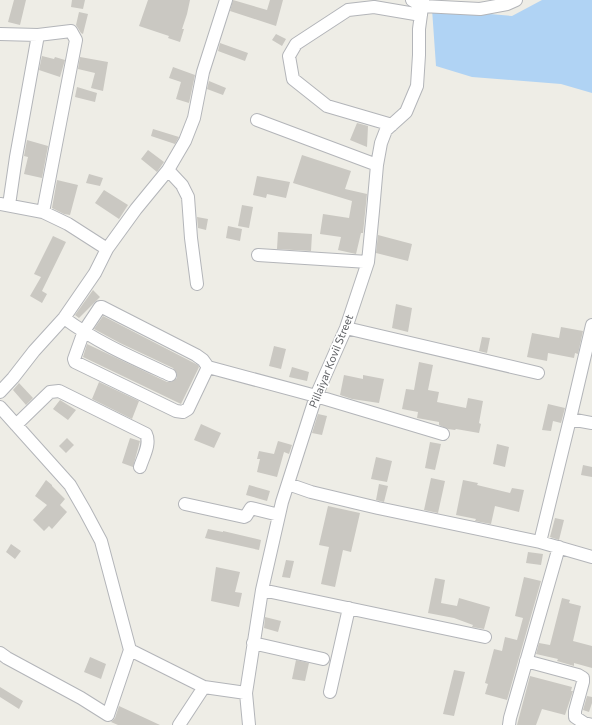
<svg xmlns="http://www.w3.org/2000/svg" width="592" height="725" viewBox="0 0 592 725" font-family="Commissioner,sans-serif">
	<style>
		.water { fill: #b0d3f4 }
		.building { fill: #cac8c2 }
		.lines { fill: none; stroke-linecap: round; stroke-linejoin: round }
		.minor-casing { stroke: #b3b5b9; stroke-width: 14 }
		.minor { stroke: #fff; stroke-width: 12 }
		.labels { text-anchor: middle; stroke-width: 3.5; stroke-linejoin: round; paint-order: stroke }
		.street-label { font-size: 11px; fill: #5e6064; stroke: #fff }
	</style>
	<rect width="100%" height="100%" fill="#eeede6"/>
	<path class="water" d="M 542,0 L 592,0 L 592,93 L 561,84 L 472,77 L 436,66 L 432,9 L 512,16 Z"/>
	<path class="building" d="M 14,0 L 26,0 L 20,25 L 8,22 Z
		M 72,0 L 85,0 L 83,9 L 71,7 Z
		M 148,0 L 190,0 L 187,14 L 182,29 L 184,29 L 180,42 L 168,38 L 169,36 L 139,26 Z
		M 233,0 L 267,10 L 270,0 L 283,0 L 276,26 L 230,11 Z
		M 79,12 L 88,14 L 83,34 L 81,33 L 76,25 Z
		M 276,34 L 286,39 L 282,46 L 272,40 Z
		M 220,43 L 248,53 L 245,61 L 218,51 Z
		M 42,56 L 54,59 L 55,57 L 65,60 L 60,77 L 39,70 Z
		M 80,57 L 108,62 L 103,91 L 91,88 L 95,73 L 78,69 Z
		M 173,67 L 195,75 L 189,103 L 176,99 L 181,82 L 169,78 Z
		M 209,81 L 226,88 L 223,95 L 207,89 Z
		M 77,87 L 97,93 L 95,102 L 75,97 Z
		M 357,123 L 368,126 L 367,147 L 350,140 Z
		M 153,129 L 179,137 L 175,144 L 151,136 Z
		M 27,140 L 48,146 L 42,178 L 24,174 L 28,157 L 24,156 Z
		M 148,150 L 164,162 L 157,172 L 141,159 Z
		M 302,155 L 351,171 L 345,189 L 367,194 L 363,233 L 361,233 L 356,254 L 338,250 L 341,237 L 320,234 L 323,214 L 349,218 L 352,201 L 293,183 Z
		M 89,174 L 103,178 L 100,186 L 86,183 Z
		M 257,176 L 290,182 L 286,198 L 267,194 L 266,198 L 253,195 Z
		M 57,180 L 78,185 L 70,215 L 64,214 L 52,208 Z
		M 104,190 L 128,205 L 119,219 L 95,203 Z
		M 242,205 L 253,207 L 249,228 L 238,226 Z
		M 197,217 L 208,219 L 206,230 L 198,228 Z
		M 228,226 L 242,229 L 240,241 L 226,238 Z
		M 278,232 L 312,234 L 311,251 L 277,249 Z
		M 378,235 L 412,244 L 408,261 L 376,253 Z
		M 53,236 L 66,242 L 42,291 L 47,294 L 42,303 L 30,296 L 41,277 L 34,274 Z
		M 93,290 L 100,297 L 79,318 L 75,315 Z
		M 396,304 L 412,308 L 408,332 L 392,328 Z
		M 103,316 L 198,365 L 199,367 L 181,404 L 83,357 L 87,344 L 167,382 L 171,382 L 177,378 L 177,374 L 173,368 L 120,343 L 94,329 Z
		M 561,327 L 583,331 L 578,354 L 575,353 L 574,358 L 548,353 L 547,361 L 527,357 L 532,333 L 559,338 Z
		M 482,337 L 490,338 L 487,353 L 479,351 Z
		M 274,346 L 286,349 L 281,369 L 269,366 Z
		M 419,362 L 433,365 L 428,390 L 439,392 L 437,402 L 466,408 L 468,398 L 483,401 L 479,423 L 481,424 L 479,433 L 456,429 L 455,430 L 448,429 L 439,425 L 439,422 L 417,418 L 418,412 L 402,409 L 406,389 L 414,390 Z
		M 292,367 L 309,372 L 307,381 L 289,377 Z
		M 344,375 L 363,379 L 363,375 L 384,379 L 379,403 L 352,399 L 340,395 Z
		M 99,382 L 139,401 L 132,419 L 92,399 Z
		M 19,383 L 33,398 L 26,405 L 13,390 Z
		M 60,400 L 76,410 L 68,420 L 53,409 Z
		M 548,404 L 565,408 L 561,423 L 553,421 L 551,431 L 542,430 Z
		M 318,414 L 327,416 L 322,435 L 312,433 Z
		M 201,424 L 221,433 L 214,448 L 194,440 Z
		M 67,438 L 74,445 L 66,453 L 59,446 Z
		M 130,438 L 140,441 L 133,467 L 122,463 Z
		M 278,441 L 292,445 L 289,454 L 284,452 L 277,477 L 257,472 L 260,459 L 257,459 L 259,451 L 274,454 Z
		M 430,442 L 441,444 L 435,470 L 425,468 Z
		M 497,444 L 509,447 L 505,467 L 493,464 Z
		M 376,457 L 392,461 L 387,482 L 371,479 Z
		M 583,465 L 592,467 L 592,477 L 581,475 Z
		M 431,478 L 445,481 L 438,513 L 424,510 Z
		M 46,480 L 52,485 L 52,486 L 65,499 L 60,505 L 67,512 L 52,529 L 49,526 L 44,531 L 33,520 L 47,505 L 35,496 Z
		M 463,480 L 478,483 L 477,485 L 510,493 L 512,488 L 524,490 L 519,512 L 495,506 L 491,524 L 475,521 L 476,519 L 456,515 Z
		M 379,484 L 388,486 L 384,502 L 376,500 Z
		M 249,485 L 270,491 L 267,501 L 246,495 Z
		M 328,506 L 360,513 L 351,552 L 343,550 L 335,587 L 321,584 L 329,547 L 319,545 Z
		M 555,518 L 564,520 L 559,540 L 550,537 Z
		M 208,529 L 223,532 L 223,531 L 261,540 L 259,550 L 205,538 Z
		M 11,544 L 21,551 L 15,559 L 6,552 Z
		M 528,552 L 543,554 L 541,565 L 526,563 Z
		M 286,560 L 294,561 L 290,578 L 282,577 Z
		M 216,567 L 240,572 L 235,592 L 242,593 L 239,607 L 211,601 Z
		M 524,577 L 541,581 L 507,700 L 485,694 L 488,684 L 485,683 L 494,649 L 502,651 L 505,637 L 517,640 L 523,618 L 515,616 Z
		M 435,578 L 445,580 L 441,603 L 457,606 L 459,598 L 490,607 L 484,629 L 472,627 L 473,625 L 454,618 L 428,613 Z
		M 562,598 L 570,600 L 569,603 L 581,606 L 573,641 L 592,646 L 592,668 L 574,663 L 574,666 L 557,661 L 558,659 L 536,654 L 539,643 L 550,645 Z
		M 265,617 L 281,621 L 278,632 L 264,628 Z
		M 90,657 L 106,664 L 101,679 L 84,672 Z
		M 296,660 L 309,663 L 305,681 L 292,679 Z
		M 454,670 L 465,672 L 454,716 L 443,714 Z
		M 530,676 L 572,687 L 571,691 L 573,691 L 565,715 L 542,709 L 536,725 L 517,725 Z
		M 0,687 L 23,701 L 19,709 L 0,697 Z
		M 587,696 L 592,697 L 592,703 L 589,712 L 583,710 Z
		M 119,706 L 160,725 L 118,725 L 111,722 L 115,718 Z"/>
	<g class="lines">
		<defs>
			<path id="minor" d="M 412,0 L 422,6 L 480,9 L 507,4 L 516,0
				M 0,34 L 38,35 L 71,31 L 76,40 L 43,212
				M 257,120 L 377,165
				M 392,125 L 327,106 L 293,79 L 289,56 L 296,44 L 348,10 L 374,7 L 421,15
				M 168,170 L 182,185 L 188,197 L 191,238 L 197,284
				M 0,204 L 43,212 L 68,224 L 107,249
				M 9,205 L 16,157 L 38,35
				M 258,255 L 368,262
				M 64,318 C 96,342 133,358 170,375
				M 346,328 L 538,373
				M 208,367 L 203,360 L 196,355 L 102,307 L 100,307 L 84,331 L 74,359 L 75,362 L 176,411 L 183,412 L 188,409 L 208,367 L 316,396 L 443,434
				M 0,392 L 13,378 L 34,351 L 64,318 L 95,273 L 107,249 L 136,209 L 168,170 L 185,141 L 194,118 L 203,72 L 226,0
				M 0,407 L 70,485 L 85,511 L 101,541 L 130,650 L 204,687 L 179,725
				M 570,419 L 592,325
				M 16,425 L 50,392 L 59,391 L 146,434 C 151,444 143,457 140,467
				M 288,484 L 311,492 L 378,508 L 540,542 L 592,557
				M 185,504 L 244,517 L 246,516 L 251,508 L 279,515
				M 540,542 L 570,419 L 592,423
				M 262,590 L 485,637
				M 253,643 L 323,659
				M 0,653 L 7,658 L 81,698 L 108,715 L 130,650
				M 526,661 L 578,675 L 583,678 L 583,682 L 575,711 L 575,717 L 584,723 L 592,725
				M 204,687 L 246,693
				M 330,692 L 349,608
				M 249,725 L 246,693 L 262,590 L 282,502 L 316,396 L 346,328 L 368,262 L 373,211 L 377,165 L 381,143 L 386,130 L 406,112 L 417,86 L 419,55 L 419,29 L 423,0
				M 509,725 L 510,718 L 559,547"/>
		</defs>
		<use href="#minor" class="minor-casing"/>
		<use href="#minor" class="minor"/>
	</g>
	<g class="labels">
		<g class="street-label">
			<text transform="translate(331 361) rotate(-68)" y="4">Pillaiyar Kovil Street</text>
		</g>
	</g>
</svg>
